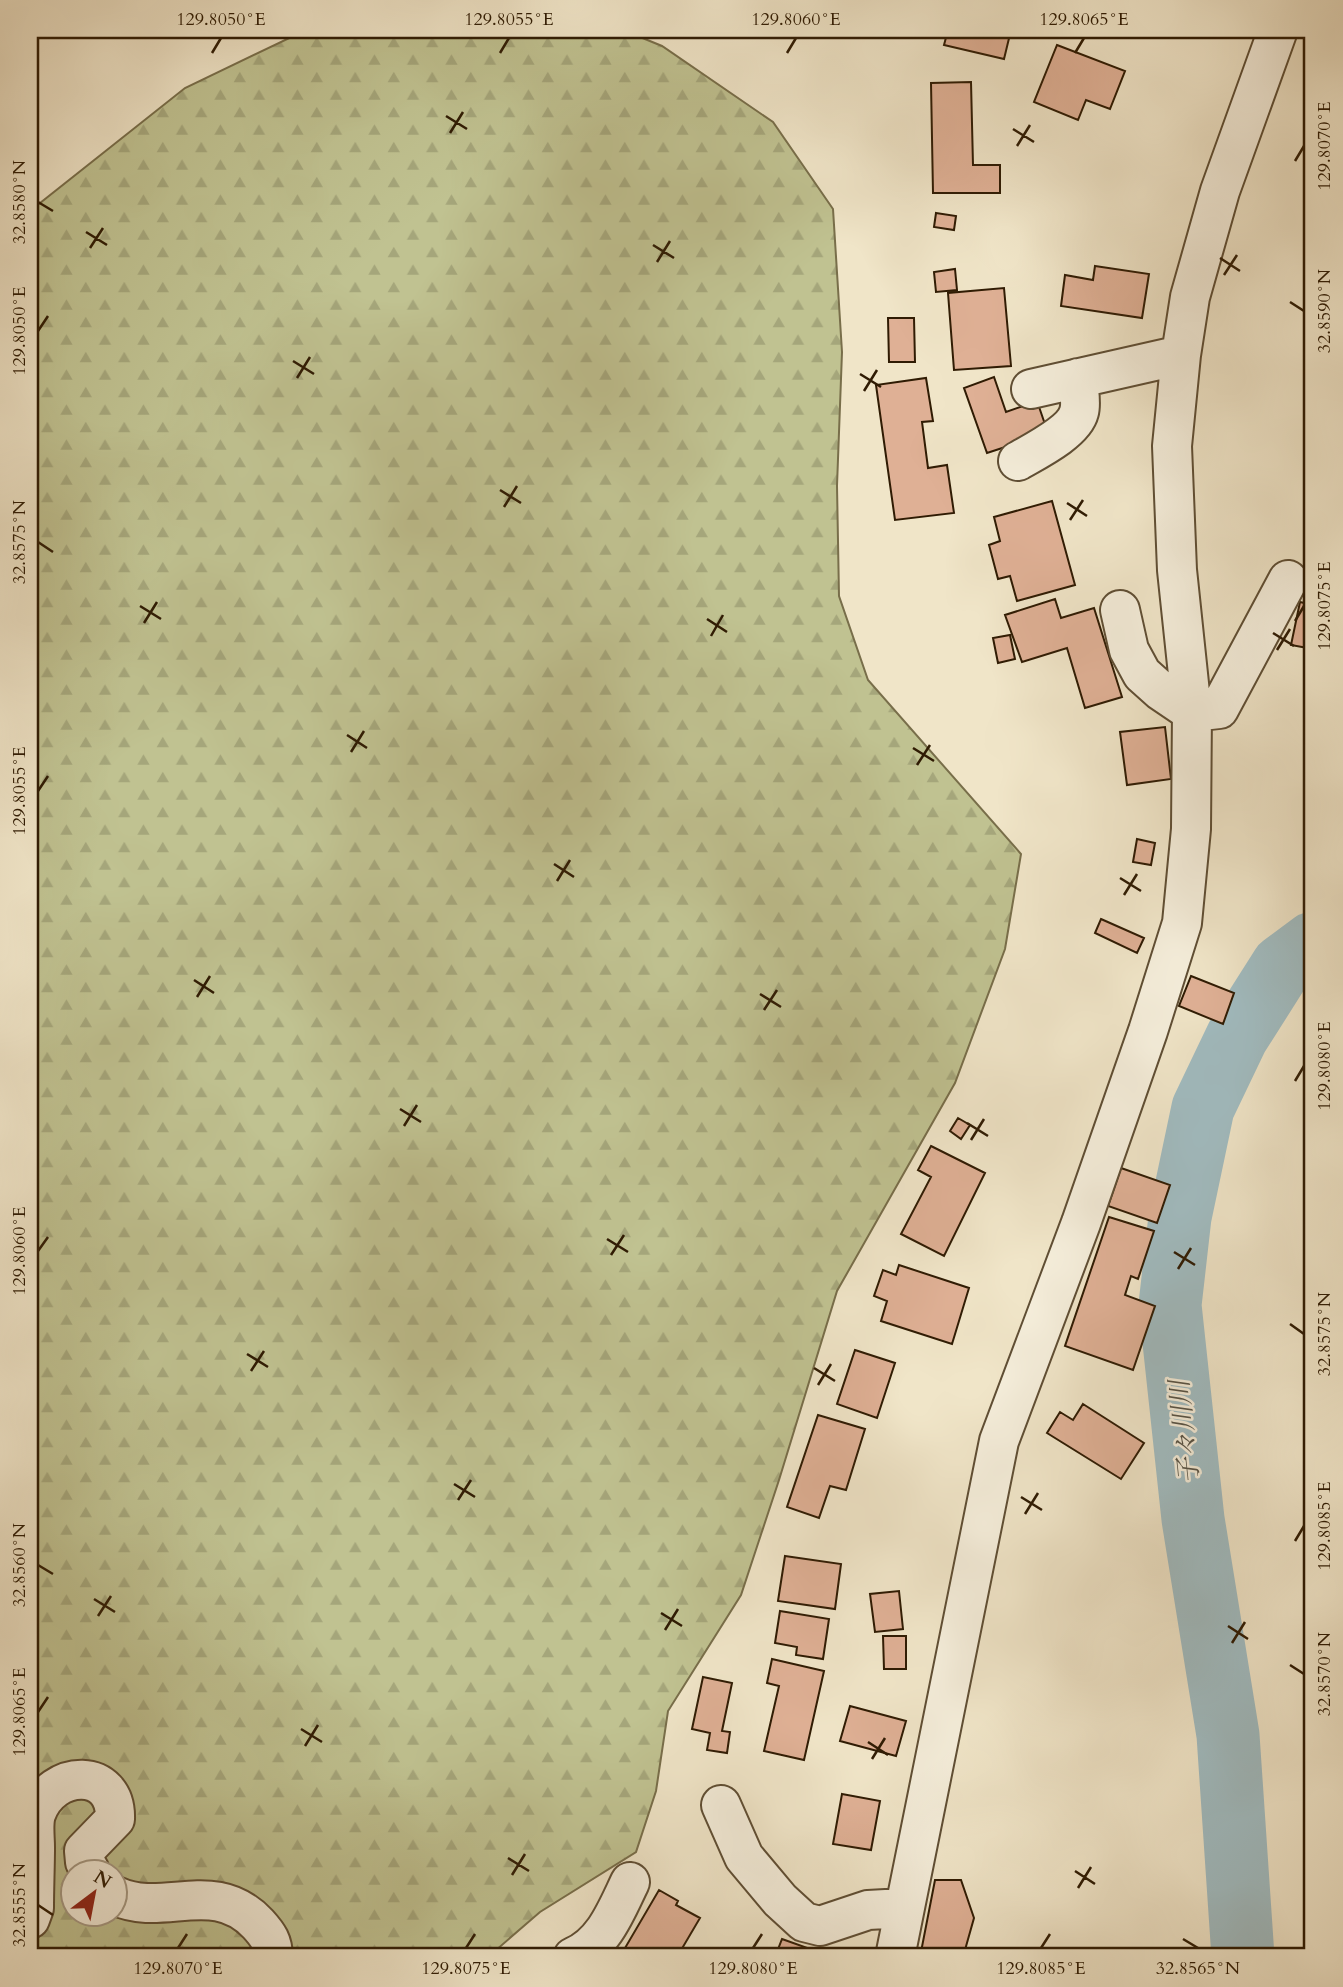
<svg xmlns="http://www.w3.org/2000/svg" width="1343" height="1987" viewBox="0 0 1343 1987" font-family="Cardo,'Noto Serif JP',serif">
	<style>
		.forest { fill: url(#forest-firs); stroke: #786e4a; stroke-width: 2; fill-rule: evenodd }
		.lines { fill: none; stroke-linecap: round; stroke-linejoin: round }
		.river { stroke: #a1bcc1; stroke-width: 63 }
		.building { fill: #dfb095; stroke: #2f1b03; stroke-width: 2 }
		.minor-casing { stroke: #5f4e34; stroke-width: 42 }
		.minor { stroke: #f5eedb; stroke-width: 38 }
		.ticks { fill: none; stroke: #2f1b03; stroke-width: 2.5 }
		.labels { text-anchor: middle; stroke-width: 5; stroke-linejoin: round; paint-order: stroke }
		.water-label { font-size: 26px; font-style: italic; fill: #575346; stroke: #f5eedb }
		.neatline { fill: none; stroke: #2f1b03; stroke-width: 2.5 }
		.ticks-label { font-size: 18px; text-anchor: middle; fill: #2f1b03 }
	</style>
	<defs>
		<pattern id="forest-firs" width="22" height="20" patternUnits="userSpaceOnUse" patternTransform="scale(1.75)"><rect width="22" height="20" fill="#c0c291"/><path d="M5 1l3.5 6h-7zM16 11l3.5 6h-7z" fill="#a5a67b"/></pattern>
	</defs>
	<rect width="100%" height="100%" fill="#f0e5c8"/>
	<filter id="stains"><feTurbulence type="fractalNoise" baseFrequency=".00286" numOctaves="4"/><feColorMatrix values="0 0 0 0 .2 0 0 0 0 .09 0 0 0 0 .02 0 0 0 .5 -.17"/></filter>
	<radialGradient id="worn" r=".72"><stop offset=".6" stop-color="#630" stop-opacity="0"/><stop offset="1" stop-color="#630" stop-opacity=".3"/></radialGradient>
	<path class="forest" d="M 306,30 L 623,30 L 662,46 L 773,122 L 833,209 L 842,352 L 837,486 L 839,596 L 868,680 L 1021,854 L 1005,949 L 955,1083 L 837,1291 L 779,1480 L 741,1595 L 668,1711 L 656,1791 L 636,1852 L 540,1912 L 488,1957 L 30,1957 L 30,211 L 185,88 ZM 74,1871 L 116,1871 L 116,1913 L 74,1913 Z"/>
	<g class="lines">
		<path class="river" d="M 1243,1957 L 1228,1735 L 1193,1519 L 1170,1305 L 1180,1217 L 1203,1108 L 1237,1037 L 1282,966 L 1313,943"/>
	</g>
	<path class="building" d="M 948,30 L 1011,30 L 1004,59 L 944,45 Z
		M 1057,45 L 1125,71 L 1110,109 L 1086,100 L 1078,120 L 1034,102 Z
		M 971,82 L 973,165 L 1000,165 L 1000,193 L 933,193 L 931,83 Z
		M 936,213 L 956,216 L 954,230 L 934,227 Z
		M 1095,266 L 1149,274 L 1142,318 L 1061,306 L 1065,275 L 1093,280 Z
		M 955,269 L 957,290 L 936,292 L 934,272 Z
		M 1004,288 L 1011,366 L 954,370 L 948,293 Z
		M 888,318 L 914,318 L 915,362 L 889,362 Z
		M 994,377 L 1006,412 L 1037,401 L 1048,433 L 987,453 L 964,388 Z
		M 926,378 L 933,421 L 922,422 L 928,468 L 947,465 L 954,513 L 895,520 L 876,385 Z
		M 1052,501 L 1075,585 L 1017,601 L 1010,576 L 998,579 L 989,545 L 1000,541 L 994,517 Z
		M 1055,599 L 1061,618 L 1094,608 L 1122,697 L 1085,708 L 1067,648 L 1022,662 L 1005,615 Z
		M 1300,602 L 1313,605 L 1313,649 L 1291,645 Z
		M 1010,635 L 1015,659 L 998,663 L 993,638 Z
		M 1165,727 L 1171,779 L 1127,785 L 1120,732 Z
		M 1137,839 L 1155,843 L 1151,865 L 1133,862 Z
		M 1101,919 L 1144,938 L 1137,953 L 1095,933 Z
		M 1191,976 L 1234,993 L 1223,1024 L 1179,1006 Z
		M 958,1118 L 970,1125 L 961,1139 L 950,1131 Z
		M 931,1146 L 985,1173 L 944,1256 L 901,1234 L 931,1177 L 918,1170 Z
		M 1121,1168 L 1170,1185 L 1157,1223 L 1108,1206 Z
		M 1109,1217 L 1154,1231 L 1138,1279 L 1131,1276 L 1125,1295 L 1155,1306 L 1133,1370 L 1065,1346 Z
		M 899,1265 L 969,1288 L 952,1344 L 881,1321 L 887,1301 L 874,1296 L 883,1270 L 896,1275 Z
		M 855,1350 L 895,1363 L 877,1418 L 837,1404 Z
		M 1083,1404 L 1144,1443 L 1121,1479 L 1047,1433 L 1060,1412 L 1073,1420 Z
		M 818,1415 L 865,1429 L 846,1490 L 830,1486 L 819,1518 L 787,1507 Z
		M 785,1556 L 841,1564 L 835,1609 L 778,1601 Z
		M 899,1591 L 903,1629 L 875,1632 L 870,1594 Z
		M 780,1611 L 829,1619 L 823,1659 L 796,1655 L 797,1647 L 775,1643 Z
		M 883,1636 L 906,1636 L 906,1669 L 884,1669 Z
		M 772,1659 L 824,1671 L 804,1760 L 764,1751 L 779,1686 L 767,1683 Z
		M 703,1677 L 732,1683 L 722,1731 L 730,1732 L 727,1753 L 707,1750 L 710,1733 L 692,1729 Z
		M 850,1706 L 906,1721 L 896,1756 L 840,1741 Z
		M 842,1794 L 880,1801 L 871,1850 L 833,1844 Z
		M 935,1880 L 961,1880 L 974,1918 L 963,1957 L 920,1957 Z
		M 659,1890 L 678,1901 L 676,1905 L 700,1918 L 677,1957 L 652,1957 L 647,1954 L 642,1957 L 625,1948 Z
		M 782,1939 L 816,1951 L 814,1957 L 775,1957 Z"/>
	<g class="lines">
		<defs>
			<path id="minor" d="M 1031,389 L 1181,355
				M 1018,461 C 1035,451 1074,432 1079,412 C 1082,402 1078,388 1078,378
				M 1120,610 L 1129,650 L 1142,674 L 1161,691 L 1192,712 L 1219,709 L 1288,580
				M 721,1805 L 744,1857 L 780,1900 L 804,1922 L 820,1926 L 868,1910 L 904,1908
				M 116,1896 C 164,1918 214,1877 258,1924 C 268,1935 273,1942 273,1957
				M 30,1919 L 34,1908 C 34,1887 35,1867 35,1847 C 35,1837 33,1824 36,1814 C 52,1768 117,1767 115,1819 L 84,1851 L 85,1862 L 90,1871
				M 573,1957 C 604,1944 616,1911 630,1882
				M 895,1957 L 999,1441 L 1081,1223 L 1148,1031 L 1182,923 L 1191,829 L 1192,712 L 1177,570 L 1172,446 L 1181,355 L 1190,297 L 1220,191 L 1278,30"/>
		</defs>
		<use href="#minor" class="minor-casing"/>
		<use href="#minor" class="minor"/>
	</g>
	<path class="ticks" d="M 212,53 L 221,38M 500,53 L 509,38M 787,53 L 796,38M 1075,53 L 1084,38M 446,116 L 467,129M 1013,129 L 1034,142M 450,133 L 463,112M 1017,146 L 1030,125M 1295,161 L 1304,146M 38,202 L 53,211M 86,232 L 107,245M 653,245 L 674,258M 90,248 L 103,228M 1220,258 L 1240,271M 657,262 L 670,241M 1224,275 L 1237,255M 1290,302 L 1304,311M 38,331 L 48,316M 293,361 L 314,374M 860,374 L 881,387M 297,378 L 310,357M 864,391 L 877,370M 500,490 L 521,503M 1067,503 L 1087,516M 504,507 L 517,486M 1070,520 L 1083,500M 38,542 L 53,552M 140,606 L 161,619M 707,619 L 727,632M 1295,621 L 1304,606M 144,623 L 157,602M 1273,633 L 1294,646M 711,636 L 723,615M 1277,650 L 1290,629M 347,735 L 367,748M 913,748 L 934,761M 351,752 L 364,731M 917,765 L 930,745M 38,791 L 48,776M 554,864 L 574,877M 1120,878 L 1141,891M 557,881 L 570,860M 1124,895 L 1137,874M 194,980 L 214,993M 760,994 L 781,1007M 197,997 L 210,976M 764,1010 L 777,990M 1295,1081 L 1304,1066M 400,1109 L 421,1122M 967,1123 L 988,1136M 404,1126 L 417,1105M 971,1140 L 984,1119M 607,1239 L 628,1252M 38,1251 L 48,1237M 1174,1252 L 1195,1265M 611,1255 L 624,1235M 1178,1269 L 1191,1248M 1290,1324 L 1304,1334M 247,1354 L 268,1367M 814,1368 L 835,1381M 251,1371 L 264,1351M 818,1385 L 831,1364M 454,1484 L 475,1497M 1021,1497 L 1042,1510M 458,1500 L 471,1480M 1025,1514 L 1038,1493M 1295,1541 L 1304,1526M 38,1565 L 53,1574M 94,1599 L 115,1612M 661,1613 L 682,1626M 98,1616 L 111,1596M 1228,1626 L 1248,1639M 665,1630 L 678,1609M 1232,1643 L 1245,1622M 1290,1665 L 1304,1674M 38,1712 L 48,1697M 301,1729 L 322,1742M 868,1742 L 888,1755M 305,1746 L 318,1725M 872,1759 L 885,1738M 508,1858 L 529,1871M 1075,1871 L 1095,1884M 512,1875 L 525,1854M 1078,1888 L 1091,1867M 38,1905 L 53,1915M 1183,1939 L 1198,1948M 178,1948 L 187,1934M 466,1948 L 475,1934M 753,1948 L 762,1934M 1041,1948 L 1050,1934"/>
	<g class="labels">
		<g class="water-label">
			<text transform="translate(1184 1432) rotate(-96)" y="9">子々川川</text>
		</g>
	</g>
	<rect width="1343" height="1987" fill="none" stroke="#f0e5c8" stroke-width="77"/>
	<g transform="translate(94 1893) rotate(32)"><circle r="33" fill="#f5eedb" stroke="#a69a85" stroke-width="2"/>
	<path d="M0-5L12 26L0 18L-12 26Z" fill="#8f2418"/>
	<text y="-10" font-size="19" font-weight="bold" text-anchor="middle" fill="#2f1b03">N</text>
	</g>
	<rect x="38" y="38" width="1266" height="1910" class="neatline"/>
	<g class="ticks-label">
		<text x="221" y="25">129.8050°E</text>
		<text x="509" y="25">129.8055°E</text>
		<text x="796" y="25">129.8060°E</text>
		<text x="1084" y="25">129.8065°E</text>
		<text transform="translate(1324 146) rotate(-90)" y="6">129.8070°E</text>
		<text transform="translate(19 202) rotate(-90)" y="6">32.8580°N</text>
		<text transform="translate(1324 311) rotate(-90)" y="6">32.8590°N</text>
		<text transform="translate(19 331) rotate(-90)" y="6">129.8050°E</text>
		<text transform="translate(19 542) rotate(-90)" y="6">32.8575°N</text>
		<text transform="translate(1324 606) rotate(-90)" y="6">129.8075°E</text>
		<text transform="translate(19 791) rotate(-90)" y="6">129.8055°E</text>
		<text transform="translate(1324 1066) rotate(-90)" y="6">129.8080°E</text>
		<text transform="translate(19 1251) rotate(-90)" y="6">129.8060°E</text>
		<text transform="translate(1324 1334) rotate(-90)" y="6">32.8575°N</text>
		<text transform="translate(1324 1526) rotate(-90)" y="6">129.8085°E</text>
		<text transform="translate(19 1565) rotate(-90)" y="6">32.8560°N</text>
		<text transform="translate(1324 1674) rotate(-90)" y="6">32.8570°N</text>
		<text transform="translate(19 1712) rotate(-90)" y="6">129.8065°E</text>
		<text transform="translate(19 1905) rotate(-90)" y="6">32.8555°N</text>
		<text x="178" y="1974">129.8070°E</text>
		<text x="466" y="1974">129.8075°E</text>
		<text x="753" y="1974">129.8080°E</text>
		<text x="1041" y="1974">129.8085°E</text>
		<text x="1198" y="1974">32.8565°N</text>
	</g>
	<rect width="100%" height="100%" filter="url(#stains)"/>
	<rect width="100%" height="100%" fill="url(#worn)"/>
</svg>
